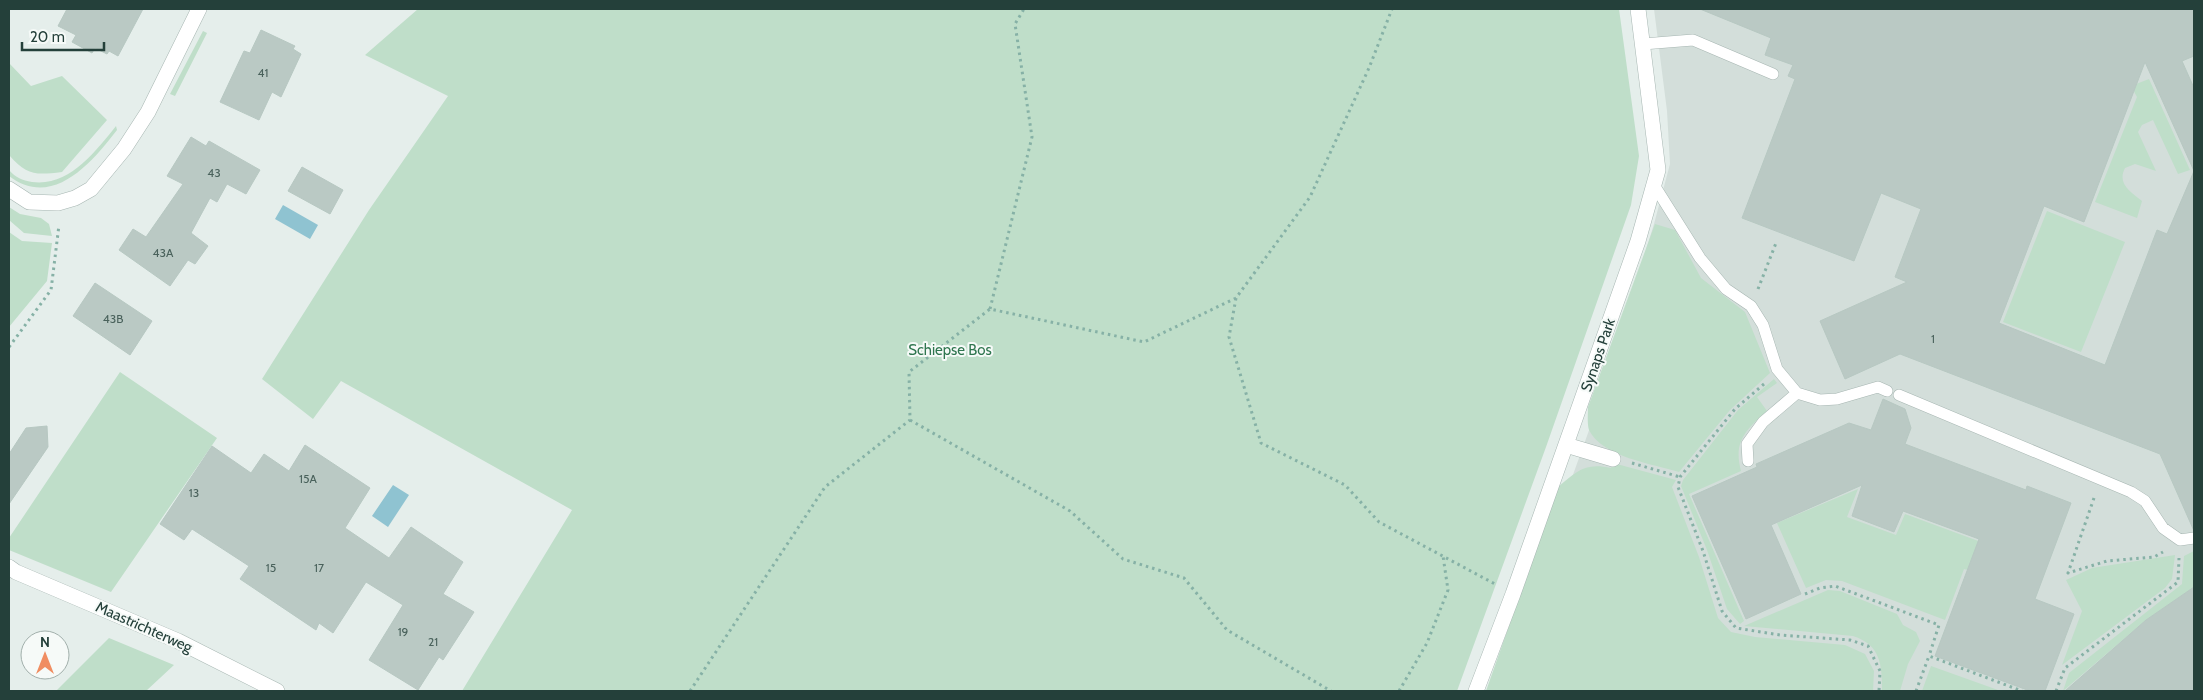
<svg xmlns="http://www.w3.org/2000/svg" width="2203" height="700" viewBox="0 0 2203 700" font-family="Cabin,sans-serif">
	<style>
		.built { fill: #d3deda }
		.green { fill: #bfdec9 }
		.water { fill: #8fc3d1 }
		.building { fill: #bac9c4; stroke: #b7c8c2; fill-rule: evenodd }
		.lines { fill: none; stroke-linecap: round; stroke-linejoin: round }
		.service-casing { stroke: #a7b6b2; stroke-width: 12 }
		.minor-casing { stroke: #a7b6b2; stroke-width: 16 }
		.path { stroke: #86b1a6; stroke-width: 3; stroke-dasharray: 2.5 4; stroke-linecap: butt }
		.service { stroke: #fff; stroke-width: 11 }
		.minor { stroke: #fff; stroke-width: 15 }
		.labels { text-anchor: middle; stroke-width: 4; stroke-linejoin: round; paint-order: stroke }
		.number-label { font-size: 12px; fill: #4a625c }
		.park-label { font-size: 15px; fill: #2f764f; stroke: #f6faf8 }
		.street-label { font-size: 15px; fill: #24403a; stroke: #f6faf8 }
	</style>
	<rect width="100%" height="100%" fill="#e5eeeb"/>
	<path class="built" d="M 1654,9 L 2194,9 L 2194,691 L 1495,691 L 1592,422 L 1654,224 L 1670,164 L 1667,111 Z"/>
	<path class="green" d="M 418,9 L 1619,9 L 1639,156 L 1631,205 L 1546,447 L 1457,691 L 462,691 L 572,510 L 341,381 L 313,419 L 262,379 L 369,210 L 448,96 L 365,55 Z
		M 203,31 L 207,33 L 175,96 L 170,94 Z
		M 9,63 L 31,86 L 62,76 L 107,120 L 62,172 C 36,175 27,176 9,155 Z
		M 2149,79 L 2190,170 L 2178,174 L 2153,120 L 2142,125 L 2138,132 L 2156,171 L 2135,164 L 2125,168 C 2117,184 2130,191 2142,201 L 2137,218 L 2095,202 L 2137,97 L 2131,86 Z
		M 116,126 L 117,130 C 91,164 52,209 9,176 L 9,170 C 16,178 22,180 32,182 C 69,187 95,152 116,126 Z
		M 9,207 L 20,214 L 41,218 L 49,224 L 52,236 L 24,233 L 9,220 Z
		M 2047,211 L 2125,242 L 2081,352 L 2003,322 Z
		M 1655,224 L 1675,230 L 1701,278 L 1745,312 L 1770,373 L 1730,410 L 1679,472 C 1653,464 1602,457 1589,430 C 1587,424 1588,413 1588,407 Z
		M 9,232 L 22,241 L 52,243 L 47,281 L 9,327 Z
		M 120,372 L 217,438 L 111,592 L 9,550 L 9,538 Z
		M 1774,379 L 1777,383 L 1757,397 L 1767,411 C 1746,430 1733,441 1741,471 L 1689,494 L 1744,621 L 1740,624 L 1727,609 L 1707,550 L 1681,486 L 1683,480 L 1738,410 Z
		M 1613,463 L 1676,480 L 1672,487 L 1699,557 L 1718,618 L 1731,632 L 1755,637 L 1845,645 L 1865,654 L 1874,671 L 1873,691 L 1486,691 L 1558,487 C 1577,471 1585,462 1611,468 Z
		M 1858,489 L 1847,517 L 1896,535 L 1905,514 L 1981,542 L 1979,573 L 1964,569 L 1945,620 L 1842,581 L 1826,580 L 1806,588 L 1777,523 Z
		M 2194,551 L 2194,587 L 2146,620 L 2063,691 L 2069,673 L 2182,584 L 2184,556 Z
		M 2175,555 L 2172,579 L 2165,588 L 2062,665 L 2082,611 L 2066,580 L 2092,568 Z
		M 1828,590 L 1840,591 L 1897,614 L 1903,625 L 1916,632 L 1920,641 L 1908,664 L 1900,691 L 1882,691 C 1882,665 1881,645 1853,636 L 1744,626 Z
		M 109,638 L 174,665 L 146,691 L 56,691 Z
		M 1931,666 L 1998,690 L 2002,691 L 1922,691 Z"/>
	<path class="water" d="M 283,205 L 318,225 L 310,239 L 275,219 Z
		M 393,485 L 409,495 L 388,527 L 372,516 Z"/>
	<path class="building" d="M 67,9 L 143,9 L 118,56 L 109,51 L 107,54 L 95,48 L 92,53 L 72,42 L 76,35 L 58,26 Z
		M 1700,9 L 2194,9 L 2194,56 L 2182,61 L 2194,88 L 2194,531 L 2160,454 L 1900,354 L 1845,379 L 1820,321 L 1907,282 L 1895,277 L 1921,209 L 1881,193 L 1854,261 L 1742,218 L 1795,79 L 1788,76 L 1793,65 L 1765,55 L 1771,38 ZM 2145,62 L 2194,171 L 2167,234 L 2157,230 L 2105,365 L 1999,323 L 2044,206 L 2084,222 Z
		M 261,30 L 295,46 L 293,49 L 301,54 L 281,97 L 272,92 L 259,120 L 220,102 L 244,51 L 250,53 Z
		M 191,137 L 206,146 L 209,141 L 260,170 L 246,194 L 227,184 L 217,202 L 210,198 L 191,233 L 208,246 L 195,264 L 188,260 L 170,286 L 119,250 L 133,229 L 146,237 L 183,184 L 167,176 Z
		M 302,167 L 343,190 L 330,214 L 288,191 Z
		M 95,283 L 152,321 L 130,355 L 73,316 Z
		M 1883,399 L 1905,409 L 1911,428 L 1905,444 L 2026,490 L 2027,486 L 2071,503 L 2035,599 L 2074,614 L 2045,691 L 2030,691 L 1935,656 L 1979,539 L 1903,511 L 1894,532 L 1852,516 L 1862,485 L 1771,525 L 1801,594 L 1746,619 L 1692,496 L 1757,467 L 1756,464 L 1849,423 L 1871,430 Z
		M 47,426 L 48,447 L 9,504 L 9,454 L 26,428 Z
		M 305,445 L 370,488 L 345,528 L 389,558 L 411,527 L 463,562 L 443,594 L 474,612 L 443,660 L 439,657 L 418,690 L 369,660 L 403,605 L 366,582 L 333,633 L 319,623 L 316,630 L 240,579 L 249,566 L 192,529 L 184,540 L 160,524 L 212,446 L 251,473 L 264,454 L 289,471 Z
		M 2194,587 L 2194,691 L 2065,691 L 2146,620 Z"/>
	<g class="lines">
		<defs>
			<path id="service" d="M 1643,44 L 1693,40 L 1773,74
				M 1654,185 L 1700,258 L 1726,289 L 1751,306 L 1763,325 L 1777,369 L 1797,393 L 1820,400 L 1837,399 L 1878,387 L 1887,391
				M 1899,395 L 2131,492 L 2145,501 L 2163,528 L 2180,540 L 2194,538
				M 1748,461 L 1747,444 L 1763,422 L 1797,393"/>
			<path id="minor" d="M 9,189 L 29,202 L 58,203 L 75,198 L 91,189 L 124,149 L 148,112 L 199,9
				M 1566,445 L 1613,459
				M 9,567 L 16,572 L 178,641 L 277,691
				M 1476,691 L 1513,594 L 1638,241 L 1658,170 L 1638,9"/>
		</defs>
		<use href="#service" class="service-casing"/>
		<use href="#minor" class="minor-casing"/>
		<path class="path" d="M 1758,289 L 1776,243
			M 1236,298 L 1229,337 L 1261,443 L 1345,485 L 1379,522 L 1495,584
			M 990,309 L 1032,137 L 1015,24 L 1024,9
			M 9,347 L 51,290 L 59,225
			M 1764,384 L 1735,409 L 1680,477 L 1678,487 L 1703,551 L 1722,611 L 1736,628 L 1780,635 L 1850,640 L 1868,646 L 1880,671 L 1879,691
			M 910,420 L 1070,511 L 1123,559 L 1184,578 L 1227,630 L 1331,691
			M 1632,463 L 1680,477
			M 2094,498 L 2068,573 L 2107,561 L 2154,557 L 2163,552
			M 1805,594 L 1820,588 L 1835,586 L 1939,625 L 1929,656
			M 690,691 L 825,487 L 910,420 L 909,372 L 990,309 L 1144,342 L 1236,298 L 1310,197 L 1369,68 L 1392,9
			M 1399,691 L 1427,643 L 1448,590 L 1443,556
			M 1916,691 L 1929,656 L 2022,691
			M 2056,691 L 2065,668 L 2178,582 L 2179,558"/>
		<use href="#service" class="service"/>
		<use href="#minor" class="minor"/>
	</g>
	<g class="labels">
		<g class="number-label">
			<text x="263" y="77">41</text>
			<text x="214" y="177">43</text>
			<text x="163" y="257">43A</text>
			<text x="113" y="323">43B</text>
			<text x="1933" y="343">1</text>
			<text x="308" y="483">15A</text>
			<text x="194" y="497">13</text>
			<text x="271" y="572">15</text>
			<text x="319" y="572">17</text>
			<text x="403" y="636">19</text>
			<text x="433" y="646">21</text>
		</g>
		<g class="park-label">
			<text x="950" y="355">Schiepse Bos</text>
		</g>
		<g class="street-label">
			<text transform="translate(1598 355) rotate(-71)" y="5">Synaps Park</text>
			<text transform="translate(144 627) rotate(24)" y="5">Maastrichterweg</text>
		</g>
	</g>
	<rect width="2203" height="700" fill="none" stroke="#24403a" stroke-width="20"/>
	<g transform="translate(45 655)"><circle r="24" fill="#f6faf8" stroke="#a2b0ac"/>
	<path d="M0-4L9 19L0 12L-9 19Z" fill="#f08d61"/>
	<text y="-8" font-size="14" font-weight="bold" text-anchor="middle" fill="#24403a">N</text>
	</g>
	<path d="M22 42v8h82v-8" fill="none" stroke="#24403a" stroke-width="2.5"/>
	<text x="30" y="42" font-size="15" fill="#24403a" stroke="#f6faf8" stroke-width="4" paint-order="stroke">20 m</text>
</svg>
